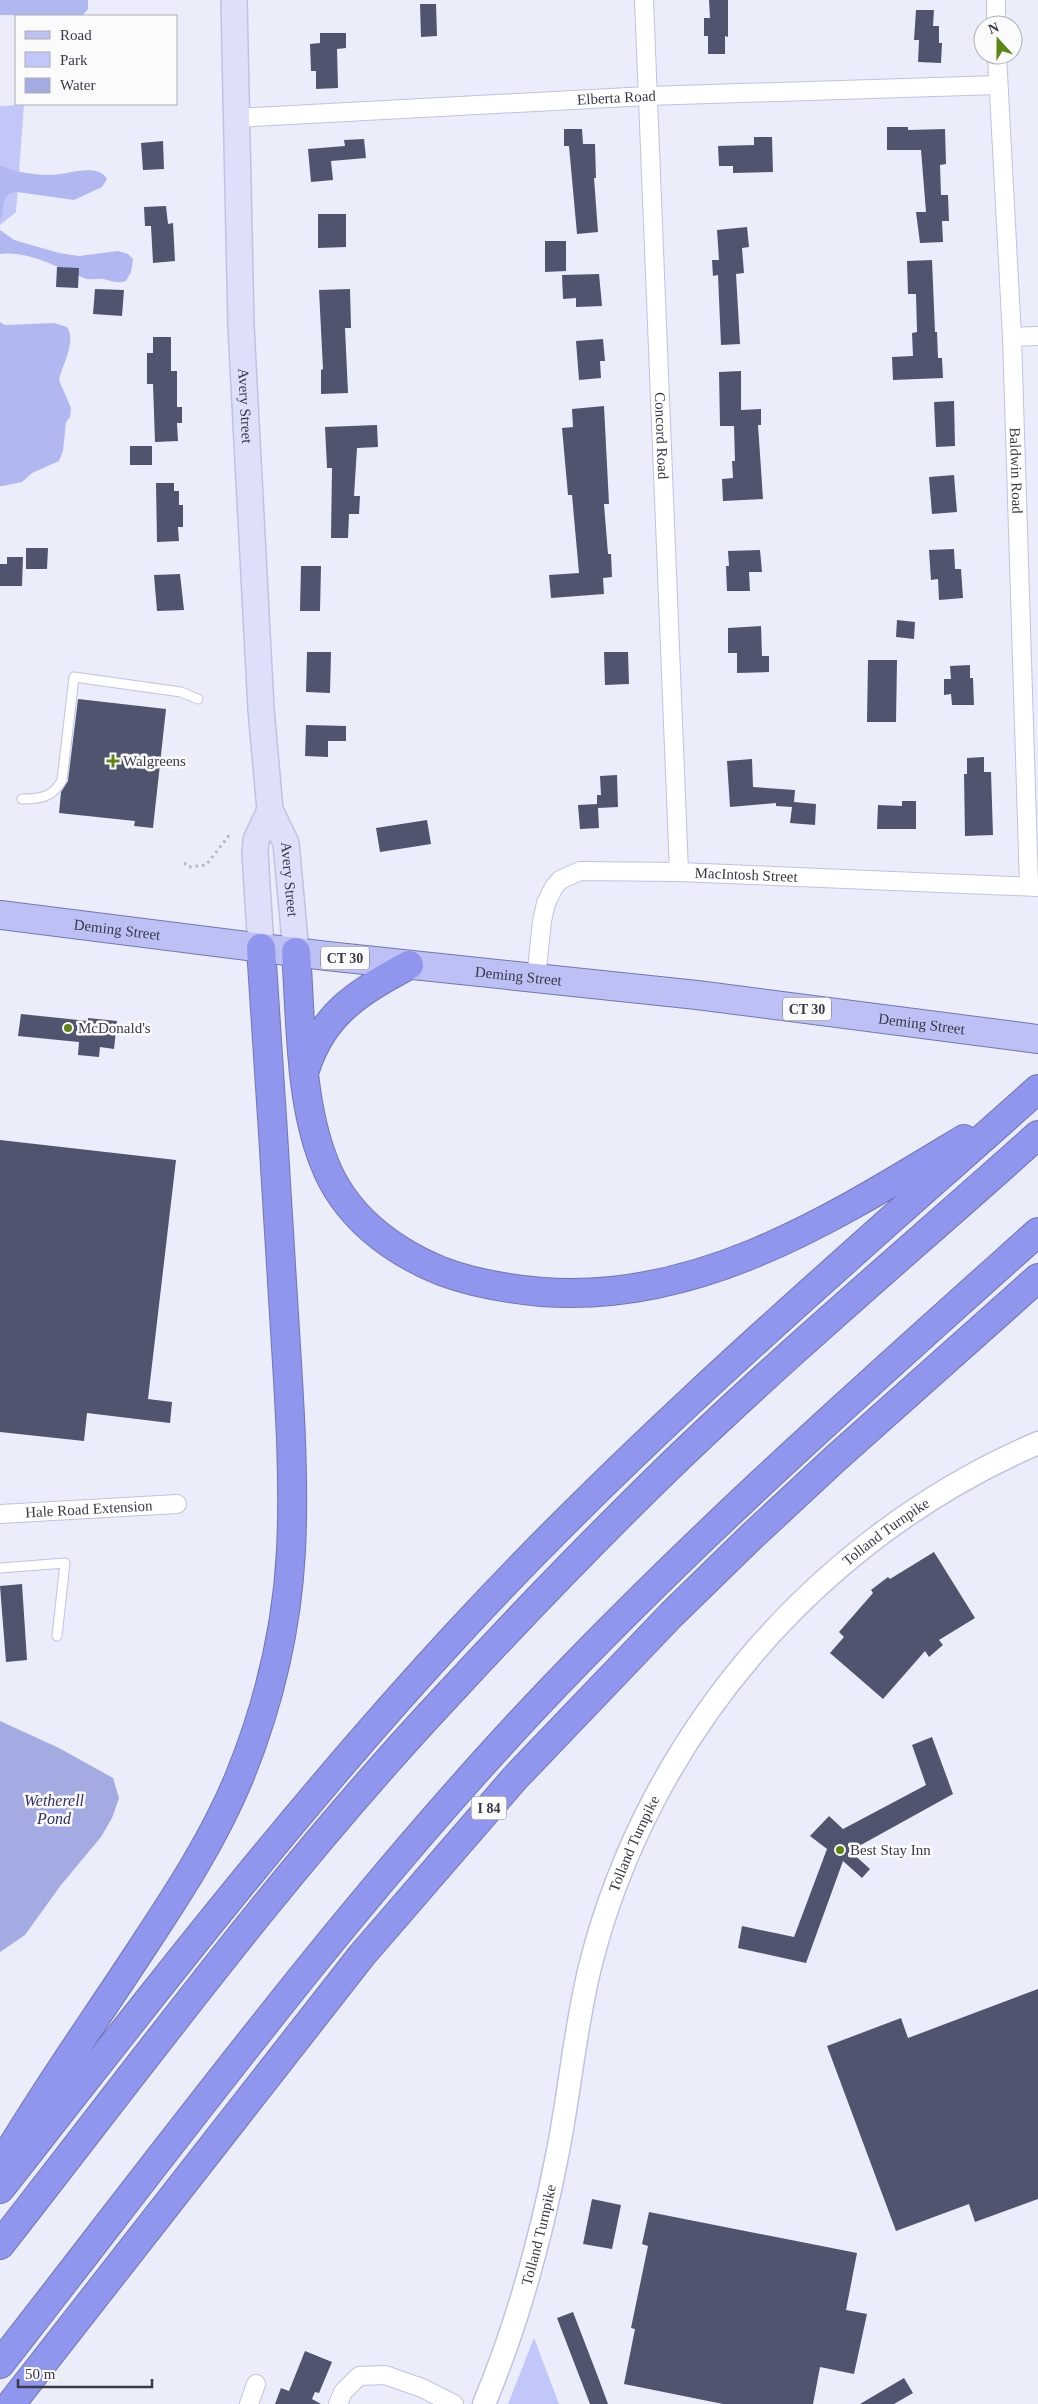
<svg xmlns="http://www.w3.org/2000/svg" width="1038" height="2404" viewBox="0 0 1038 2404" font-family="Georgia,serif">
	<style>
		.green { fill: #c1c7f8 }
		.forest { fill: #b1b8f1 }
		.water { fill: #a4aae2 }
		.building { fill: #50546e }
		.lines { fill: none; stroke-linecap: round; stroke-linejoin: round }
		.service-casing { stroke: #bfc3e1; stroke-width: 11 }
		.minor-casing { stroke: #bfc3e1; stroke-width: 20 }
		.tertiary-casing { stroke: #bfc3e1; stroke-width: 25 }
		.secondary-casing { stroke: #bfc3e1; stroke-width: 28 }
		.primary-casing { stroke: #7176b3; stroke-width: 30 }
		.motorway-casing { stroke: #7176b3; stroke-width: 30 }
		.path { stroke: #b5b7c4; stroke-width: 3; stroke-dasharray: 2.5 4; stroke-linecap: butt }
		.service { stroke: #fff; stroke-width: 9 }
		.minor { stroke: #fff; stroke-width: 18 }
		.tertiary { stroke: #fff; stroke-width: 22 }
		.secondary { stroke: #dee0fa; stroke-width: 25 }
		.primary { stroke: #bcc0f5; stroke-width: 28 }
		.motorway { stroke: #9096ee; stroke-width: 28 }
		.poi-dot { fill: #5b8614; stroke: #fbfbfb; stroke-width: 2 }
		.labels { text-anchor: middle; stroke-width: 5; stroke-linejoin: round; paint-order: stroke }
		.shield { fill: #fbfbfb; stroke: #72747c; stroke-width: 1 }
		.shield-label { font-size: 14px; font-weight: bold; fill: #383a46 }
		.street-label { font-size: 15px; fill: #383a46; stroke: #fbfbfb }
		.poi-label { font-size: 15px; fill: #383a46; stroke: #fbfbfb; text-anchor: start }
		.water-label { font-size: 16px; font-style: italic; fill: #2e2d6f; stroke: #fbfbfb }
	</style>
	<rect width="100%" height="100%" fill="#ebedfa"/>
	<path class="green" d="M 24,105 L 16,212 L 0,225 L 0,106 Z
		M 534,2338 L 559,2404 L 508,2404 Z"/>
	<path class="forest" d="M 0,0 L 88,0 L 88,9 L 82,16 L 2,15 L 0,15 Z
		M 0,165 C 14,172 35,175 51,175 C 66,175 98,162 107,179 L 102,187 L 74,200 L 17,192 C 0,192 5,209 0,221 Z
		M 0,230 L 14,240 L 59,253 L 79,256 L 118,251 L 128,254 L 133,259 L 131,272 L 126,281 C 117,284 112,281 103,279 C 97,278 90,281 84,278 C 59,268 27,250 0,254 Z
		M 0,322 L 5,325 L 54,323 L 67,327 C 77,341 62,365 59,380 L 71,408 L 70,417 L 66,422 L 63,451 L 59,461 L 32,473 L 22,482 L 3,486 L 0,486 Z"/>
	<path class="water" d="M 0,1721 L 59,1748 L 113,1778 L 119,1798 L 112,1818 L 101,1837 L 61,1885 L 25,1935 L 0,1952 Z"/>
	<path class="building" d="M 709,0 L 728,0 L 728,37 L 725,36 L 725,54 L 708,54 L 708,36 L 704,36 L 704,18 L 710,18 Z
		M 420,4 L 436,4 L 437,36 L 421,37 Z
		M 916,10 L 934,10 L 933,26 L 939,26 L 939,43 L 942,43 L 941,63 L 918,62 L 919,40 L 914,40 Z
		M 320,33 L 346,33 L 346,48 L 337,49 L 338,88 L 316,89 L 316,71 L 311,71 L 310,44 L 320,43 Z
		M 887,127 L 908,127 L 908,130 L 945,129 L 946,164 L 940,165 L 941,195 L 948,195 L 949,221 L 942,221 L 943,242 L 920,243 L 916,212 L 926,212 L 921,150 L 887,150 Z
		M 564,129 L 582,129 L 583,144 L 595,144 L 596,178 L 594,178 L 598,232 L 577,234 L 569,146 L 564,146 Z
		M 754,137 L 772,137 L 773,172 L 733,173 L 733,166 L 719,166 L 718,146 L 754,145 Z
		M 364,139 L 366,158 L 331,161 L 333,180 L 311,182 L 308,149 L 345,146 L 344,140 Z
		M 163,141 L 164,169 L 143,170 L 141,143 Z
		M 166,206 L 168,224 L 173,223 L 175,261 L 153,263 L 151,226 L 145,226 L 144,207 Z
		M 318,214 L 346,214 L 346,247 L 318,248 Z
		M 747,227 L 749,247 L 742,248 L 744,273 L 736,274 L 740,344 L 721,345 L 718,275 L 713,276 L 712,260 L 719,260 L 717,230 Z
		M 545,241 L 566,241 L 566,271 L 545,272 Z
		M 932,260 L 935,332 L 937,332 L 938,358 L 942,358 L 943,378 L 893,380 L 892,357 L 913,356 L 912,333 L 917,332 L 916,294 L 908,294 L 907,261 Z
		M 57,267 L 79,268 L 78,288 L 56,287 Z
		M 599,274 L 602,306 L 576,307 L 576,298 L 563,299 L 562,275 Z
		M 95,289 L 124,290 L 122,316 L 93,314 Z
		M 350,289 L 351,328 L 345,328 L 348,393 L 321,394 L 321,370 L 323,369 L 319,290 Z
		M 153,337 L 171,337 L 171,371 L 177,371 L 177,407 L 182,407 L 182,423 L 177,423 L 178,441 L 155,442 L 153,384 L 147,384 L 147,353 L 153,353 Z
		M 603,339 L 605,361 L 600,361 L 601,378 L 579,380 L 576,341 Z
		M 741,371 L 741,410 L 761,409 L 761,425 L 758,425 L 763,499 L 723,501 L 722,479 L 733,478 L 732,461 L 735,461 L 734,426 L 720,426 L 719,372 Z
		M 954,401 L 955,446 L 936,447 L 934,402 Z
		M 604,406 L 609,504 L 604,504 L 608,554 L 611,554 L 612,577 L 603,578 L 604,594 L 551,598 L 549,575 L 579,573 L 572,495 L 568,495 L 562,428 L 573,427 L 572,409 Z
		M 377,425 L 378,447 L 357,448 L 354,496 L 360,496 L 359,514 L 349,514 L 348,538 L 331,538 L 332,468 L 327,468 L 325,427 Z
		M 130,446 L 152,446 L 152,465 L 130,465 Z
		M 954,475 L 957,512 L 932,514 L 929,477 Z
		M 156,483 L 174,483 L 174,491 L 179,491 L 179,505 L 183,505 L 183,527 L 178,527 L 179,541 L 157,542 Z
		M 26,548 L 48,548 L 47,569 L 26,569 Z
		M 954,549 L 955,569 L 961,569 L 963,598 L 939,600 L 938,579 L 931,580 L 929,550 Z
		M 760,550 L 762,572 L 749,572 L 750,591 L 727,591 L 726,566 L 729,566 L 728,551 Z
		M 7,557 L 23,557 L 22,586 L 0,586 L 0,564 L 7,564 Z
		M 301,566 L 321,566 L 320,611 L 300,611 Z
		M 180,574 L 184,610 L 157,611 L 154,575 Z
		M 897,620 L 915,622 L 914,639 L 896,637 Z
		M 761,626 L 762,656 L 769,656 L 769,672 L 737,673 L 737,653 L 728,653 L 728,628 Z
		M 307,652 L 331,652 L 330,693 L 306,692 Z
		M 604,652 L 628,652 L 629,684 L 605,685 Z
		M 868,660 L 897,660 L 896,722 L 867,722 Z
		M 970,665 L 970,678 L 973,678 L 974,705 L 952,705 L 951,694 L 944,695 L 944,679 L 951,679 L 950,666 Z
		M 78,699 L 166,709 L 153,828 L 134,826 L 135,821 L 59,813 L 61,792 L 68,781 Z
		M 306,725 L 346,726 L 346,741 L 328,741 L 328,757 L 305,756 Z
		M 984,757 L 984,772 L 991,772 L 993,835 L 965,836 L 964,774 L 967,774 L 967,758 Z
		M 752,759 L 753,787 L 795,790 L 794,802 L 816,804 L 815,825 L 790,823 L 792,807 L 776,806 L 776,803 L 730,807 L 727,761 Z
		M 617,775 L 618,807 L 598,808 L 599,828 L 580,829 L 578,805 L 597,804 L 597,795 L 601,795 L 600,776 Z
		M 902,801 L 916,801 L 916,829 L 877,829 L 878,805 L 902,806 Z
		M 427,820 L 431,844 L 380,852 L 376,828 Z
		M 21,1014 L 88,1021 L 88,1018 L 117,1021 L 114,1049 L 100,1047 L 99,1057 L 78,1055 L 79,1042 L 18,1036 Z
		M 0,1140 L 176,1160 L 148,1399 L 172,1402 L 170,1423 L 87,1413 L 84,1441 L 0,1432 Z
		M 934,1552 L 975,1618 L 939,1640 L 943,1645 L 929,1657 L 925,1651 L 883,1699 L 830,1653 L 844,1637 L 839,1632 L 873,1593 L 871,1590 L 888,1577 L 890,1579 Z
		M 22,1584 L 27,1660 L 6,1662 L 0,1586 Z
		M 932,1737 L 953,1794 L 850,1851 L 870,1869 L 862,1878 L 843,1861 L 806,1963 L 738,1948 L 742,1926 L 794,1937 L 827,1849 L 810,1836 L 829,1816 L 843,1829 L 926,1785 L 912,1745 Z
		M 1038,1989 L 1038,2199 L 975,2222 L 969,2204 L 896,2231 L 827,2046 L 901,2018 L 908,2038 Z
		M 592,2199 L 621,2205 L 612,2249 L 583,2244 Z
		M 649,2212 L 857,2253 L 846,2310 L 867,2314 L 854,2374 L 820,2367 L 813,2404 L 723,2404 L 624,2384 L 635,2329 L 631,2328 L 648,2246 L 642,2244 Z
		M 573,2312 L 598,2377 L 608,2404 L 590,2404 L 557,2318 Z
		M 305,2351 L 332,2362 L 319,2393 L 315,2392 L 312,2399 L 321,2404 L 275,2404 L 281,2388 L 289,2391 Z
		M 904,2378 L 913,2393 L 894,2404 L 860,2404 Z"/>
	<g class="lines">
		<defs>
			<path id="service" d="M 22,799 C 41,799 53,797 62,780 L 74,677 L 181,692 L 198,699
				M 0,1568 L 65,1563 L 57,1636"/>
			<g id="minor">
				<path id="s1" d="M 644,0 L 679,872"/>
				<path d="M 996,0 L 996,25"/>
				<path id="s2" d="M 997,55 L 1012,337 L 1029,886"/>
				<path id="s3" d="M 235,118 L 647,96 L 998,85"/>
				<path d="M 1012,337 L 1038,336"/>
				<path id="s4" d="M 536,978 L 542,921 L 546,903 L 554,887 L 560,880 L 580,871 L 679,872 L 1038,887"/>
				<path id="s5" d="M 0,1514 L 177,1504"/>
				<path d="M 249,2404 L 256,2384"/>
				<path d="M 338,2404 L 343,2392 L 359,2376 L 385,2375 L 422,2388 L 454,2404"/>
			</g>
			<g id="tertiary">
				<path id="s6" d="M 484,2404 C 518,2323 541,2238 558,2151 C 570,2090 575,2028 590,1967 C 648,1734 819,1537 1038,1443"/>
			</g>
			<g id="secondary">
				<path id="s7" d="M 234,0 L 241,326 L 261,709 L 270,810 L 286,843 L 296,952"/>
				<path d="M 261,948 L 255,853 L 256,840 L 270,810"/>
			</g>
			<g id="primary">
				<path id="s8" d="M 0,915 L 327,956 L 697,995 L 1038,1039"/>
			</g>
			<path id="motorway" d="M 296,952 C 301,1019 299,1099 324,1162 C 344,1215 390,1250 441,1271 C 473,1283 508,1289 542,1292 C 700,1304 835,1217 964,1139
				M 306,1067 C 324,1012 361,991 409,965
				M 1,2165 C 46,2088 98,2016 146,1942 C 181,1889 215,1836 239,1778 C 268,1707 287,1628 291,1551 C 295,1467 288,1382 283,1298 C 276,1181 269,1065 261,948
				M 0,2189 C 149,1999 296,1808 460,1631 C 639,1437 841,1265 1038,1089
				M 0,2245 C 144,2061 284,1870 444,1699 C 517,1620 591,1543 668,1468 C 787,1353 914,1246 1038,1135
				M 0,2364 C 173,2143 340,1915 532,1710 C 691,1541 865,1387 1038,1232
				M 11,2404 L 362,1955 L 515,1778 L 672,1614 L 751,1537 L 836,1458 L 1038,1278"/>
		</defs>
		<use href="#service" class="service-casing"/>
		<use href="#minor" class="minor-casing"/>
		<use href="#tertiary" class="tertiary-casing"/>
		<use href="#secondary" class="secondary-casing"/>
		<use href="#primary" class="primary-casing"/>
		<use href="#motorway" class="motorway-casing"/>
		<path class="path" d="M 184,863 L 189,867 L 206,865 L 231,833"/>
		<use href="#service" class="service"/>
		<use href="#minor" class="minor"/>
		<use href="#tertiary" class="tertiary"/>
		<use href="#secondary" class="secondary"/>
		<use href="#primary" class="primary"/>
		<use href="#motorway" class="motorway"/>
	</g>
	<g class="poi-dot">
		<path d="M110.5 753.5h5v5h5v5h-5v5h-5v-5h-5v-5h5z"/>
		<circle cx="68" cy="1028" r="5"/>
		<circle cx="840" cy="1850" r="5"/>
	</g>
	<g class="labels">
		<g class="shield">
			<rect x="321" y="946.5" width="48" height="23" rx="4"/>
			<rect x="783" y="997.5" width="48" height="23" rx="4"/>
			<rect x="471.5" y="1796.5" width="35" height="23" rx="4"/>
		</g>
		<g class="shield-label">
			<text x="345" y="963">CT 30</text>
			<text x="807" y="1014">CT 30</text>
			<text x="489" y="1813">I 84</text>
		</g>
		<g class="street-label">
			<text dy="5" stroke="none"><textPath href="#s3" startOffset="382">Elberta Road</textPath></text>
			<text dy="5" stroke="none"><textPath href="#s7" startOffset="406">Avery Street</textPath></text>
			<text dy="5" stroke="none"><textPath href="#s1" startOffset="436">Concord Road</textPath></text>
			<text dy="5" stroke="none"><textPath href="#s2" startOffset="416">Baldwin Road</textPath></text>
			<text dy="5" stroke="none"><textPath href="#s4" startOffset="291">MacIntosh Street</textPath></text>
			<text dy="5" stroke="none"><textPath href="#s7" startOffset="884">Avery Street</textPath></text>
			<text dy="5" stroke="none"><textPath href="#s8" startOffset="118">Deming Street</textPath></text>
			<text dy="5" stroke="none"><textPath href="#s8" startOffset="522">Deming Street</textPath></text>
			<text dy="5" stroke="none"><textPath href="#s8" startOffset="928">Deming Street</textPath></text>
			<text dy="5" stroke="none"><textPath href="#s5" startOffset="89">Hale Road Extension</textPath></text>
			<text dy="5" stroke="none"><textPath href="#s6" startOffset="988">Tolland Turnpike</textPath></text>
			<text dy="5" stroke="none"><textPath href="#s6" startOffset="582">Tolland Turnpike</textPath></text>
			<text dy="5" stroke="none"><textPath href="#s6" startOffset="178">Tolland Turnpike</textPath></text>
		</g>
		<g class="poi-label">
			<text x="123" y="766">Walgreens</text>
			<text x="78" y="1033">McDonald's</text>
			<text x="850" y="1855">Best Stay Inn</text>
		</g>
		<g class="water-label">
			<text x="54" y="1806">Wetherell<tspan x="54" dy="18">Pond</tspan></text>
		</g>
	</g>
	<rect x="15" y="15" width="162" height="90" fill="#fbfbfb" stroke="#adaeb3"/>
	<rect x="25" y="31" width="25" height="8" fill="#bcc0f5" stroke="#adaeb3"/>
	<text x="60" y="40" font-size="15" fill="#383a46">Road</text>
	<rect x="25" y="52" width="25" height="15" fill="#c1c7f8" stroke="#adaeb3"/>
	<text x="60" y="65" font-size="15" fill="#383a46">Park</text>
	<rect x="25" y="78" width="25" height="15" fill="#a4aae2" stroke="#adaeb3"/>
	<text x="60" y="90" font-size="15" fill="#383a46">Water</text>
	<g transform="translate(998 40) rotate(339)"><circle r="24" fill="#fbfbfb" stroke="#adaeb3"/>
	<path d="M0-4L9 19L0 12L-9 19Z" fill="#5b8614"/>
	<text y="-8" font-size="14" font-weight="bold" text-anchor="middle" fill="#383a46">N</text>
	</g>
	<path d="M18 2379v8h134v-8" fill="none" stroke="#383a46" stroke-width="2.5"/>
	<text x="25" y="2379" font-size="15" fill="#383a46" stroke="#fbfbfb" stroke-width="4" paint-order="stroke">50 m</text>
</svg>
